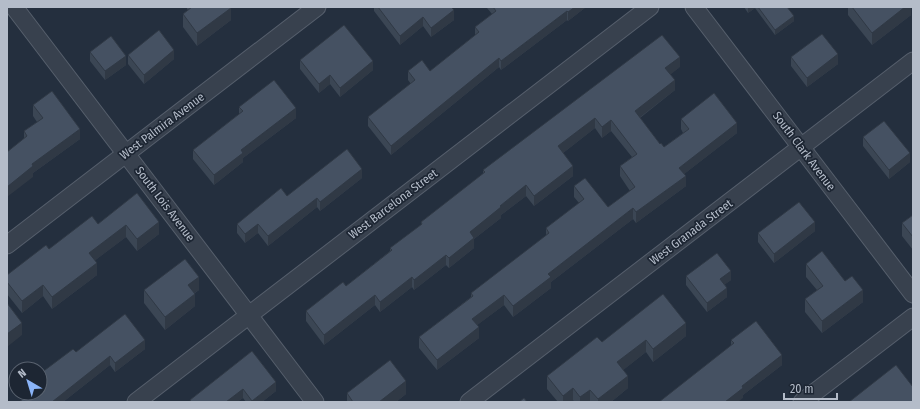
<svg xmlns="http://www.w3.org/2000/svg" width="920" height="409" viewBox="0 0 920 409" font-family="'Fira Sans Condensed',sans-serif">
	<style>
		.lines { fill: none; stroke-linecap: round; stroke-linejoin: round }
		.minor-casing { stroke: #565f6c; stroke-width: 19 }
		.minor { stroke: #38414e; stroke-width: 17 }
		.wall { fill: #3b4654 }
		.shaded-wall { fill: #303945 }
		.building { fill: #455162; stroke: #303945 }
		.labels { text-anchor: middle; stroke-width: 3.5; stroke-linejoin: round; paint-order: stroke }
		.street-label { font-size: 12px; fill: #b4bcc9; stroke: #1d2633 }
	</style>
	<rect width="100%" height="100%" fill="#242f3e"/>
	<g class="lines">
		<defs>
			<path id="minor" d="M 14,7 L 315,402
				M 694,7 L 913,294
				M 7,245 L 317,7
				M 136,402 L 650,7
				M 469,402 L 913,61
				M 802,402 L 913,317"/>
		</defs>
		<use href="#minor" class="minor-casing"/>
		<use href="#minor" class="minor"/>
	</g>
	<path class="wall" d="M 187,7 L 230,7 L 231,20 L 197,46 L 183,27 L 183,14 L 188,10 L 187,9 Z
		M 374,7 L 451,7 L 454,20 L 431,37 L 423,26 L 400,45 L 374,11 Z
		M 487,7 L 586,7 L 568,21 L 567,20 L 501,70 L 499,67 L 391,155 L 368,126 L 368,117 L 411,84 L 408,80 L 408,71 L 430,71 L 475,35 L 475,27 L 492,14 L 487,8 Z
		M 744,7 L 787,7 L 794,21 L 775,35 L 755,8 L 748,13 Z
		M 848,7 L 911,7 L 911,15 L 872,45 L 848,15 Z
		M 90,52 L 126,65 L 105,80 L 90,61 Z
		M 128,55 L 174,59 L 144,84 L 128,64 Z
		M 791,57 L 838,64 L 807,87 L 791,66 Z
		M 300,60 L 373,70 L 340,97 L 330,84 L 319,93 L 300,69 Z
		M 680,67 L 670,74 L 675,90 L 640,118 L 660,144 L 664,147 L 683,133 L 681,129 L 681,119 L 737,133 L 684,174 L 686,186 L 636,223 L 633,219 L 551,282 L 551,288 L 513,317 L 504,305 L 477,325 L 479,338 L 437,370 L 419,348 L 419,337 L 471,297 L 471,293 L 546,236 L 546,228 L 579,203 L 574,197 L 574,186 L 608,207 L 630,191 L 620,176 L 620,166 L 632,157 L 611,131 L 602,138 L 595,128 L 563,153 L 573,176 L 534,206 L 526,196 L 501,215 L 501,218 L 474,239 L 474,248 L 449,268 L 446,265 L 414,290 L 412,287 L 380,312 L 375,305 L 324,345 L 306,321 L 306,311 L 346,286 L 390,251 L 390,248 L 421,225 L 421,222 L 483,174 L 483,170 Z
		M 33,105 L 80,139 L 33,173 L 33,177 L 24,138 L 24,131 L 37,122 L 33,116 Z
		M 239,107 L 296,118 L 243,158 L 243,162 L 214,185 L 193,159 L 193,150 L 239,114 Z
		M 863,137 L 910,162 L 889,179 L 863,146 Z
		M 362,178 L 320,211 L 317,207 L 268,246 L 258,233 L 245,243 L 237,233 L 237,224 L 287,196 Z
		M 137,193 L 159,234 L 137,251 L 126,237 L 94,261 L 97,275 L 52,309 L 43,296 L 22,313 L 7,294 L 7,275 L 98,224 Z
		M 913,215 L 913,250 L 902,236 L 902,223 Z
		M 815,231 L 774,263 L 758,242 L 758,233 Z
		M 806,264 L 845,281 L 863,302 L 822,333 L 805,312 L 805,299 L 817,290 L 806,277 Z
		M 686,276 L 731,280 L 725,284 L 727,297 L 707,312 L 686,285 Z
		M 144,290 L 199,290 L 195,293 L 195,306 L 165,330 L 144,303 Z
		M 686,336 L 653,362 L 646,352 L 623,370 L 628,388 L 611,402 L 574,402 L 573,400 L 571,402 L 558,402 L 547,389 L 547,376 L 602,342 Z
		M 731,340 L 782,365 L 743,395 L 743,398 L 731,345 Z
		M 145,349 L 115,372 L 110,365 L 63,402 L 19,402 L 43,384 L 41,382 L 41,373 L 76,352 Z
		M 252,351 L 276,391 L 262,402 L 246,402 L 243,398 L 237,402 L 190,402 L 190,400 Z
		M 347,393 L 406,394 L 396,402 L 347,402 Z"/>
	<path class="shaded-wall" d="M 575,7 L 586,7 L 568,21 L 568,12 Z
		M 749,7 L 755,7 L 755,8 L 748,13 L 748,8 Z
		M 905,7 L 911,7 L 911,15 L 872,45 L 872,33 Z
		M 231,8 L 231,20 L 197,46 L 197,33 Z
		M 454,10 L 454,20 L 431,37 L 431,28 Z
		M 567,11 L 567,20 L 501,70 L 501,61 Z
		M 794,16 L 794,21 L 775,35 L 775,30 Z
		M 423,17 L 423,26 L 400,45 L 400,36 Z
		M 174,50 L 174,59 L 144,84 L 144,75 Z
		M 838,54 L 838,64 L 807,87 L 807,78 Z
		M 126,56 L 126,65 L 105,80 L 105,71 Z
		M 680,57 L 680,67 L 665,79 L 665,68 Z
		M 499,58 L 499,67 L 391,155 L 391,146 Z
		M 373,61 L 373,70 L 340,97 L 340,88 Z
		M 330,75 L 330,84 L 319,93 L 319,84 Z
		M 675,80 L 675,90 L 635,121 L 635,111 Z
		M 296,108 L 296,118 L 243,158 L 243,162 L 214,185 L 214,175 L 241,150 Z
		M 595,118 L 595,128 L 558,157 L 558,146 Z
		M 611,120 L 611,131 L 602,138 L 602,127 Z
		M 737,123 L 737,133 L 679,178 L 679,168 Z
		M 80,129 L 80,139 L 33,173 L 33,177 L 7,197 L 7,187 L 32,164 Z
		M 910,153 L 910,162 L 889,179 L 889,170 Z
		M 573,166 L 573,176 L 534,206 L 534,196 Z
		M 362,169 L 362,178 L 320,211 L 320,202 Z
		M 686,176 L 686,186 L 636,223 L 636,212 Z
		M 526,185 L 526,196 L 501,215 L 501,218 L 474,239 L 474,248 L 449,268 L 449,258 L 470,232 L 500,206 Z
		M 317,198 L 317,207 L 268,246 L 268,236 Z
		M 633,208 L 633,219 L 551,282 L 551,288 L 513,317 L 513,306 L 548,274 Z
		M 159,222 L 159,234 L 137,251 L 137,239 Z
		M 815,222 L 815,231 L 774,263 L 774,254 Z
		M 258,224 L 258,233 L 245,243 L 245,234 Z
		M 126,225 L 126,237 L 89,265 L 89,253 Z
		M 446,255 L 446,265 L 414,290 L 414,280 Z
		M 97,263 L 97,275 L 52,309 L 52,297 Z
		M 731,271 L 731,280 L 720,288 L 720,279 Z
		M 199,277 L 199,290 L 188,297 L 188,285 Z
		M 412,277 L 412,287 L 380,312 L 380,302 Z
		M 43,285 L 43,296 L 22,313 L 22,301 Z
		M 727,288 L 727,297 L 707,312 L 707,303 Z
		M 863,290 L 863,302 L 822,333 L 822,321 Z
		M 195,294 L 195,306 L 165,330 L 165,317 Z
		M 375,295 L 375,305 L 324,345 L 324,335 Z
		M 504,295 L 504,305 L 472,329 L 472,319 Z
		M 22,323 L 22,335 L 7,347 L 7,334 Z
		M 686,323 L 686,336 L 653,362 L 653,349 Z
		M 479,327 L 479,338 L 437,370 L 437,360 Z
		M 145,340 L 145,349 L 115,372 L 115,363 Z
		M 646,340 L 646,352 L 617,375 L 617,362 Z
		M 782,355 L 782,365 L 743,395 L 743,398 L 738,402 L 725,402 L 742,386 Z
		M 110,356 L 110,365 L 63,402 L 52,402 Z
		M 628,376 L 628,388 L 611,402 L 598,402 L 598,399 Z
		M 406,381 L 406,394 L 396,402 L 379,402 Z
		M 276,382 L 276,391 L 262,402 L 252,402 L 252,401 Z
		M 573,388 L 573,400 L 571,402 L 563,402 L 563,396 Z
		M 243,389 L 243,398 L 237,402 L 226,402 Z
		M 590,390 L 590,402 L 580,402 L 580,397 Z"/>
	<path class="building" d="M 192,7 L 230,7 L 231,8 L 197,33 L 183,14 Z
		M 378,7 L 451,7 L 454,10 L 431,28 L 423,17 L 400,36 Z
		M 493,7 L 575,7 L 568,12 L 567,11 L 501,61 L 499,58 L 391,146 L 368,117 L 415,80 L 408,71 L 422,60 L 430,71 L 479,32 L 475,27 L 496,11 Z
		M 758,7 L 787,7 L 794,16 L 775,30 Z
		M 852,7 L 905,7 L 872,33 Z
		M 344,25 L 373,61 L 340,88 L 330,75 L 319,84 L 300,60 Z
		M 159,30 L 174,50 L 144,75 L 128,55 Z
		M 822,34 L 838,54 L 807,78 L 791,57 Z
		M 662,35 L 680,57 L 665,68 L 675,80 L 635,111 L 660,144 L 661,143 L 664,147 L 689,129 L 681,119 L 714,93 L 737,123 L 679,168 L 686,176 L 636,212 L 633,208 L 548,274 L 551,277 L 513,306 L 504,295 L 472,319 L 479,327 L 437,360 L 419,337 L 473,296 L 471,293 L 549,233 L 546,228 L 584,199 L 574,186 L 585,178 L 608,207 L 635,187 L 620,166 L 637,154 L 611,120 L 602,127 L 595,118 L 558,146 L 573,166 L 534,196 L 526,185 L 500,206 L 501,207 L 470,232 L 474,238 L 449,258 L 446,255 L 414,280 L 412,277 L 380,302 L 375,295 L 324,335 L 306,311 L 343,282 L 346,286 L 392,250 L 390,248 L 422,224 L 421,222 L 485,172 L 483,170 Z
		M 111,36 L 126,56 L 105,71 L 90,52 Z
		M 274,80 L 296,108 L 241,150 L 243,153 L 214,175 L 193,150 L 243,111 L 239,107 Z
		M 52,91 L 80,129 L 32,164 L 33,166 L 7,187 L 7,152 L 27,136 L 24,131 L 43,118 L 33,105 Z
		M 884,121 L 910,153 L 889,170 L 863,137 Z
		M 347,149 L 362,169 L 320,202 L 317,198 L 268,236 L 258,224 L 245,234 L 237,224 L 281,188 L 287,196 Z
		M 137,193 L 159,222 L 137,239 L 126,225 L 89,253 L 97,263 L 52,297 L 43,285 L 22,301 L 7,282 L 7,275 L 46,245 L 49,249 L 92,216 L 98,224 Z
		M 799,202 L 815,222 L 774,254 L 758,233 Z
		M 913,215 L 913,237 L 902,223 Z
		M 822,251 L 845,281 L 852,276 L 863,290 L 822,321 L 805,299 L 823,286 L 806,264 Z
		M 717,253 L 731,271 L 720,279 L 727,288 L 707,303 L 686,276 Z
		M 185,259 L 199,277 L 188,285 L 195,294 L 165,317 L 144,290 Z
		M 663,294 L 686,323 L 653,349 L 646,340 L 617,362 L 628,376 L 598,399 L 590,390 L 580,397 L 573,388 L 563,396 L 547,376 L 597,337 L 602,342 Z
		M 7,303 L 22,323 L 7,334 Z
		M 125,314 L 145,340 L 115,363 L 110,356 L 52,402 L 19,402 L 31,393 L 40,393 L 40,386 L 47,380 L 41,373 L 73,349 L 76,352 Z
		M 756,321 L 782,355 L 742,386 L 743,388 L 725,402 L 659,402 L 734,343 L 731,340 Z
		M 252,351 L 276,382 L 252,401 L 243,389 L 226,402 L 191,402 L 190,400 Z
		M 390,360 L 406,381 L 379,402 L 353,402 L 347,393 Z
		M 896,365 L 913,387 L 913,402 L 849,402 Z
		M 524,398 L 527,402 L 519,402 Z"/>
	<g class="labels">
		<g class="street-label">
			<text transform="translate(162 126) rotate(-37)" y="4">West Palmira Avenue</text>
			<text transform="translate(804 151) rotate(53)" y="4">South Clark Avenue</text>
			<text transform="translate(165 204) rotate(53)" y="4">South Lois Avenue</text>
			<text transform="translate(393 204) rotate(-37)" y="4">West Barcelona Street</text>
			<text transform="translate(691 232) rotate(-37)" y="4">West Granada Street</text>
		</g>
	</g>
	<rect width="920" height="409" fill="none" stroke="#b4bcc9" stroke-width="16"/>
	<g transform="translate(28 381) rotate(322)"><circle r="19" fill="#1d2633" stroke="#59626f"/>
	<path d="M0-3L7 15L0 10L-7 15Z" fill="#8ab4f8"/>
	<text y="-6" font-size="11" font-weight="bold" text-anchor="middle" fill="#b4bcc9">N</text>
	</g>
	<path d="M784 393v6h53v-6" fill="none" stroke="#b4bcc9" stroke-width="2"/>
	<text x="790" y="393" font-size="12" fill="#b4bcc9" stroke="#1d2633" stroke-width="3" paint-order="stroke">20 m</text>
</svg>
